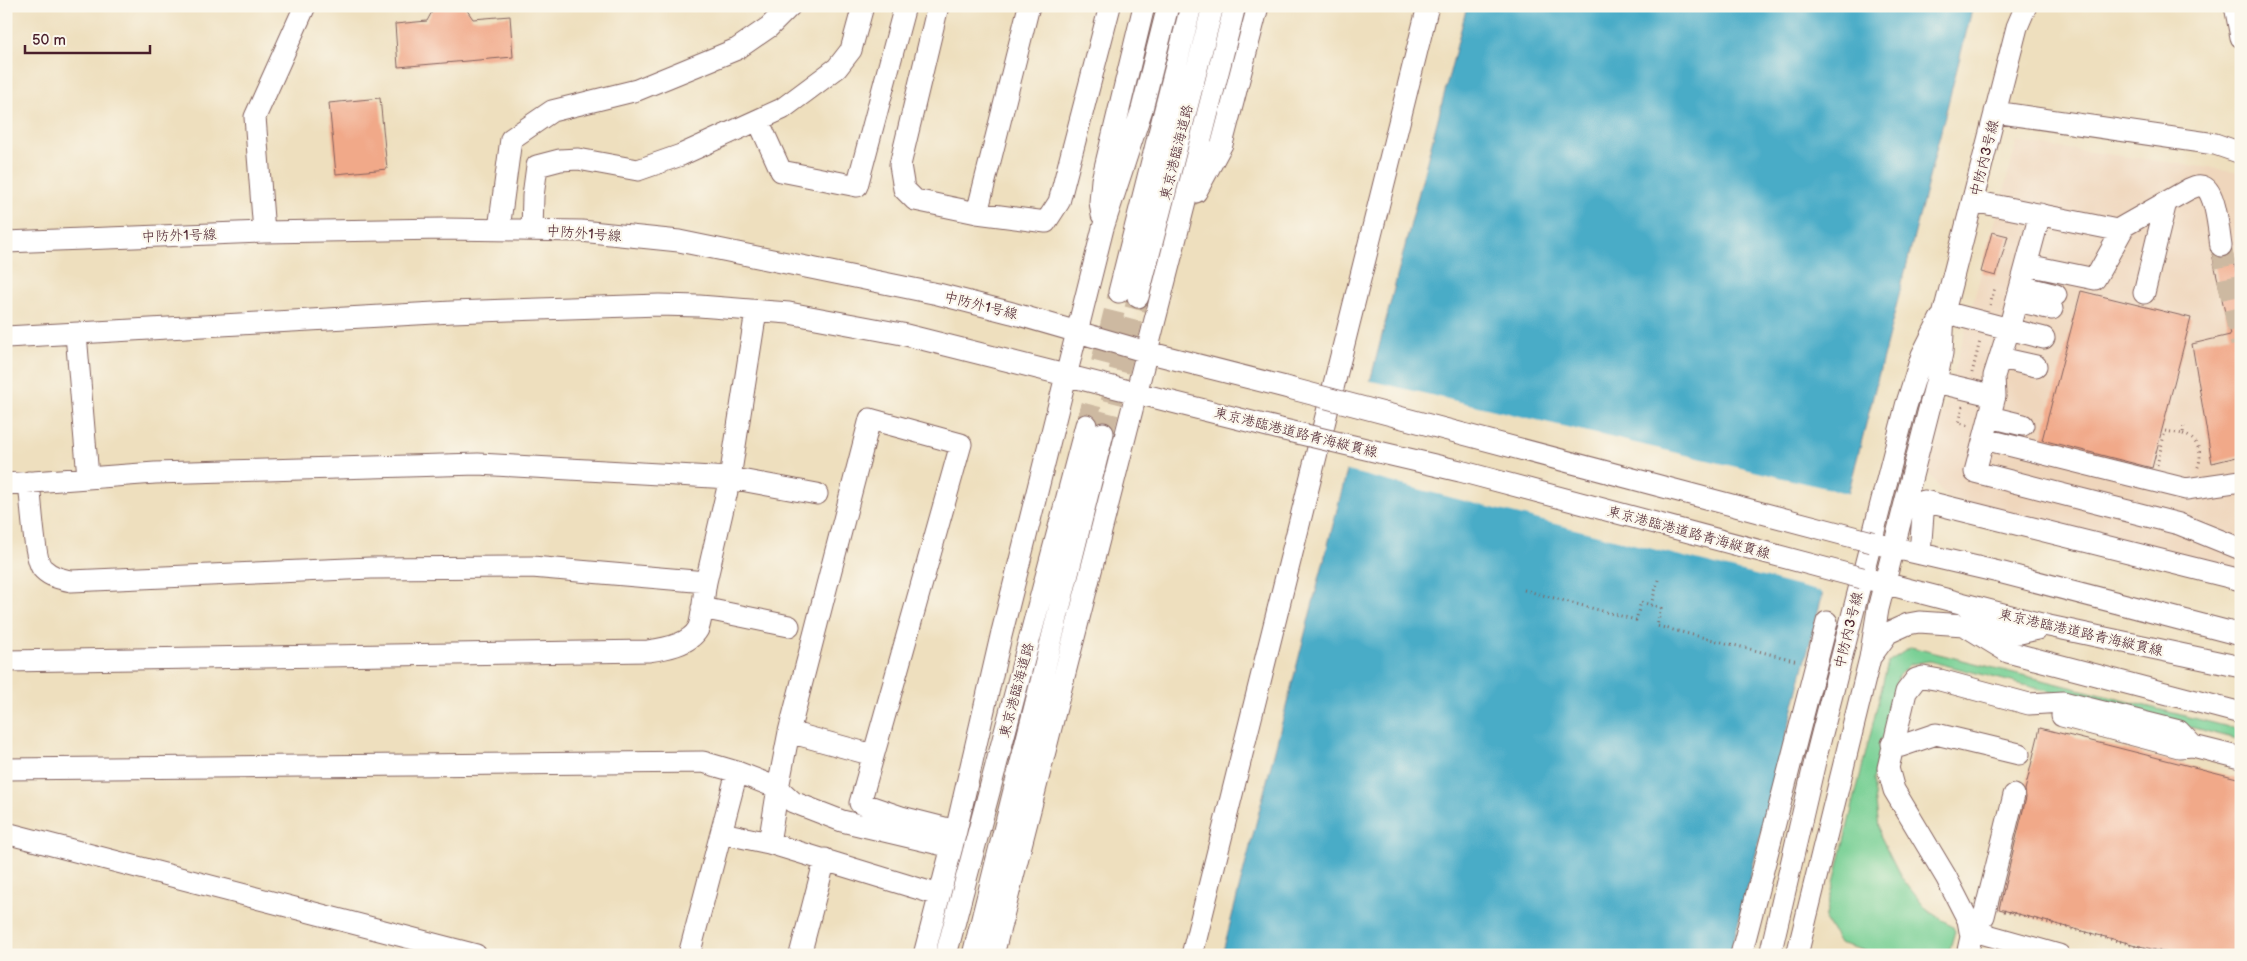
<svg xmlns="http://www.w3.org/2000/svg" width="2247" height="961" viewBox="0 0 2247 961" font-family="'Balsamiq Sans','Klee One',sans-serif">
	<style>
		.built { fill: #efd6bc }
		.green { fill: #79d095; stroke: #627860 }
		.water { fill: #48acc7; stroke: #496679 }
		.pier { fill: #eedfbe }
		.building { fill: #f1a989 }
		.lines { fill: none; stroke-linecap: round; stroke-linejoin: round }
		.minor-tunnel { stroke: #cdb9a1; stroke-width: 21; stroke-dasharray: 21 11; stroke-linecap: butt }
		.minor-casing { stroke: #83625e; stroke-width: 23 }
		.path { stroke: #83625e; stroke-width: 3; stroke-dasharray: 1 4; stroke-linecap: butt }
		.minor { stroke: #fff; stroke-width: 21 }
		.minor-bridge-casing { stroke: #83625e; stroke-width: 23; stroke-linecap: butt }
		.minor-bridge { stroke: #fff; stroke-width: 21 }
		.labels { text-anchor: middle; stroke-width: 4.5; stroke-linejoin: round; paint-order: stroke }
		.street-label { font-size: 14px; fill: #4a1f2b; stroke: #fbf7ec }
	</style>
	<rect width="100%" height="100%" fill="#fbf7ec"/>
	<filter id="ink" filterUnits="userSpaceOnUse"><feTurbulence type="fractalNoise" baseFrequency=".02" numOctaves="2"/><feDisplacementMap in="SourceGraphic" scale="10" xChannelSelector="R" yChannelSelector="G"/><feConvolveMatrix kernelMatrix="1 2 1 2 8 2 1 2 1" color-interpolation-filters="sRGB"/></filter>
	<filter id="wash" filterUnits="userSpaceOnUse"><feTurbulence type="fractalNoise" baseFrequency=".0096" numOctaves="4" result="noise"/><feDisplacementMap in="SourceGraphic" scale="20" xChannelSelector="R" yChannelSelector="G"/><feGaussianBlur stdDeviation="1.12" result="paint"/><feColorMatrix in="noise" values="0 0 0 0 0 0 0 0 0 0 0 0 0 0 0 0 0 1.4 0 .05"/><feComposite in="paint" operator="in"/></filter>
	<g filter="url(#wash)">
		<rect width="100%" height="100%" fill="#eedfbe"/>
		<path class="built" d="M 2017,142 L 2241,172 L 2241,575 L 1946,497 L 1927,471 Z"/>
		<path class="green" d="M 1911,647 L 2241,730 L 2241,740 L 1929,661 L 1910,664 L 1898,676 L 1873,780 L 1880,835 L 1901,877 L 1927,910 L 1952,926 L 1955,931 L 1948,955 L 1879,955 L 1839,943 L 1825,919 L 1888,662 Z"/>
		<path class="water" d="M 1467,6 L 1973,6 L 1730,955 L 1222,955 Z"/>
		<path class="pier" d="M 1367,380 L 1851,494 L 1824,596 L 1821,592 L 1344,470 Z"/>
		<g id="blocks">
			<path class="building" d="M 435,6 L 464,6 L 473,19 L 510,16 L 513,57 L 398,67 L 395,24 L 427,21 Z
				M 380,98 L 387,169 L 336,174 L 329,103 Z
				M 1992,232 L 2008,236 L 1996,276 L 1981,272 Z
				M 2232,252 L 2241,294 L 2241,456 L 2212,463 L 2192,344 L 2230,335 L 2212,254 L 2222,258 Z
				M 2081,291 L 2191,318 L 2152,468 L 2042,440 Z
				M 2040,728 L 2241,779 L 2241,955 L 2174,955 L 1999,909 L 2026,798 L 2025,790 Z"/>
		</g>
	</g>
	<g filter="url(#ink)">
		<use href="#blocks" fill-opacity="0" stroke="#83625e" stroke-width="1"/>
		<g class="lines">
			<path class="minor-tunnel" d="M 2221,246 L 2241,344
				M 1086,425 L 1119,292
				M 1103,433 L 1138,297"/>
			<defs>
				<path id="minor" d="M 938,6 L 900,165 L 904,189 L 915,200 L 977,213 L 1046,222 L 1059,202 L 1110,6
					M 2235,6 L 2241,37
					M 1995,112 L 2215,144 L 2241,153
					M 758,120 L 781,171 L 857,186 L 905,6
					M 1196,192 L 1222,144 L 1258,6
					M 1973,201 L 2117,230 L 2189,189 C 2194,187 2199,184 2204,187 C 2216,192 2219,234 2221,246
					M 977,213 L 1029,6
					M 2040,214 L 2009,329 L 2044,338
					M 1102,215 L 1100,202 L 1102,180 L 1144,6
					M 499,229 L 511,139 L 552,111 L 637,90 L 737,49 L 769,27 L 790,6
					M 532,230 L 533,196 L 537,166 L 560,160 L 578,159 L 638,170 L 681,155 L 782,109 L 837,68 L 851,50 L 863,6
					M 264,232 L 255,117 L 305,6
					M 6,242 L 264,232 L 443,229 L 581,231 L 679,241 L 938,294 L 1012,313 L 1147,352 L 1289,388
					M 2027,265 L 2095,279 L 2124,227
					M 2021,286 L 2056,295
					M 1119,292 L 1191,6
					M 2144,293 L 2166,202
					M 1138,297 L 1213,6
					M 2017,301 L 2052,309
					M 1944,312 L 2009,329 L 1994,376 L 1995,396
					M 76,334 L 88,477
					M 6,337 L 452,312 L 659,305 L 699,306 L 789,313 L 902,334 L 1280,429
					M 2000,358 L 2036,366
					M 1936,382 L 1995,396 L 1975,472 L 2179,524 L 2241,549
					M 1990,417 L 2023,425
					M 1984,439 L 2186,489 L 2241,481
					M 29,482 C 31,498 34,561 43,569 C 51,577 61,579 71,581 L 371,568 L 532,567 L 706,582 L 730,478 L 817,494
					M 6,484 L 155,473 L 478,464 L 730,478 L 756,311
					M 1882,545 L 2003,573 L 2241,635
					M 1920,554 L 1924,501 L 2241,580
					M 1872,580 L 2049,626 L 2241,667
					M 702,608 L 789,626
					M 1964,625 L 2008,652 L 2241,713
					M 1872,655 L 1888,633 L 1908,624 L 1919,622 L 1964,625 L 2020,633 L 2037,629
					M 6,661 L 648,651 C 664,649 689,645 698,629 C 702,622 704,591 706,582
					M 2062,716 L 2179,747 L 2193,746 L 2241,758
					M 789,732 L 873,755
					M 1892,744 L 1901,746 L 1936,734 L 2019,754
					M 6,769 L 703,762 L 737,772 L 778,788 L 769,843
					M 6,833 L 476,955
					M 722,833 L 769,843 L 939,895
					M 952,847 L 842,821 L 793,802 L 778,788 L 789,732 L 870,419 L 961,444 L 860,803 L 901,817 L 956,831
					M 1970,930 L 1984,916 L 2014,795
					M 1970,930 L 2059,955
					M 689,955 L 737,772
					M 800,955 L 825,859
					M 924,955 L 956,831 L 1001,636 L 1103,228 L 1142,109 L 1168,6
					M 946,955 L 1086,425
					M 973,955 L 1103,433
					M 993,955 L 1235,6
					M 1192,955 L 1428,6
					M 1741,955 L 1827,622
					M 1770,955 L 1816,757 L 1906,406 L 1922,355 L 1940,319
					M 1797,955 L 1870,658 L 1878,609 L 1936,382 L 1942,353 L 1944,312 L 2017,27 L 2026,6
					M 1967,955 L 1971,937 L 1968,920 L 1946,877 L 1894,790 L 1888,768 L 1906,692 L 1916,679 L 1923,677 L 1940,680 L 2029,704 L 2063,702 L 2179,731 L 2193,746"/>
			</defs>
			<use href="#minor" class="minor-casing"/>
			<path class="path" d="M 1990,305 L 1995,287
				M 1972,373 L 1980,341
				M 1963,406 L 1959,423 L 1968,425
				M 2183,434 C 2198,439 2204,454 2197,469
				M 2157,465 L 2165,431 L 2183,434 L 2184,423
				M 1524,590 L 1636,620 L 1641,602 L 1661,608 L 1657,626 L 1798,661
				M 1651,605 L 1659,577
				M 2004,911 L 2171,955"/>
			<use href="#minor" class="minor"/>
			<defs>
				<path id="minor-bridge" d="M 1289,388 L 1872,542
					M 1280,429 L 1460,471 L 1862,578"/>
			</defs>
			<use href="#minor-bridge" class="minor-bridge-casing"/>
			<use href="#minor-bridge" class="minor-bridge"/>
		</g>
	</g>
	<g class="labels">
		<g class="street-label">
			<text transform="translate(1176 152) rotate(-76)" y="5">東京港臨海道路</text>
			<text transform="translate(1984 158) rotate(-76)" y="5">中防内3号線</text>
			<text transform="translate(584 233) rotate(4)" y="5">中防外1号線</text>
			<text transform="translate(179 235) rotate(-2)" y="5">中防外1号線</text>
			<text transform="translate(981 305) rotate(14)" y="5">中防外1号線</text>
			<text transform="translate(1296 432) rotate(14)" y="5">東京港臨港道路青海縦貫線</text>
			<text transform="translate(1689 532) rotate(15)" y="5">東京港臨港道路青海縦貫線</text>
			<text transform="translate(1848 630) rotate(-76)" y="5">中防内3号線</text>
			<text transform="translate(2081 632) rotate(13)" y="5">東京港臨港道路青海縦貫線</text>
			<text transform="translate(1016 690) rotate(-75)" y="5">東京港臨海道路</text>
		</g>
	</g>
	<rect width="2247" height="961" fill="none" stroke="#fbf7ec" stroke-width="25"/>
	<path d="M25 45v8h125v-8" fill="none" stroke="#4a1f2b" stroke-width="2.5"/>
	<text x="32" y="45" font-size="15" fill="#4a1f2b" stroke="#fbf7ec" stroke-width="4" paint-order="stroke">50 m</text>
</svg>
